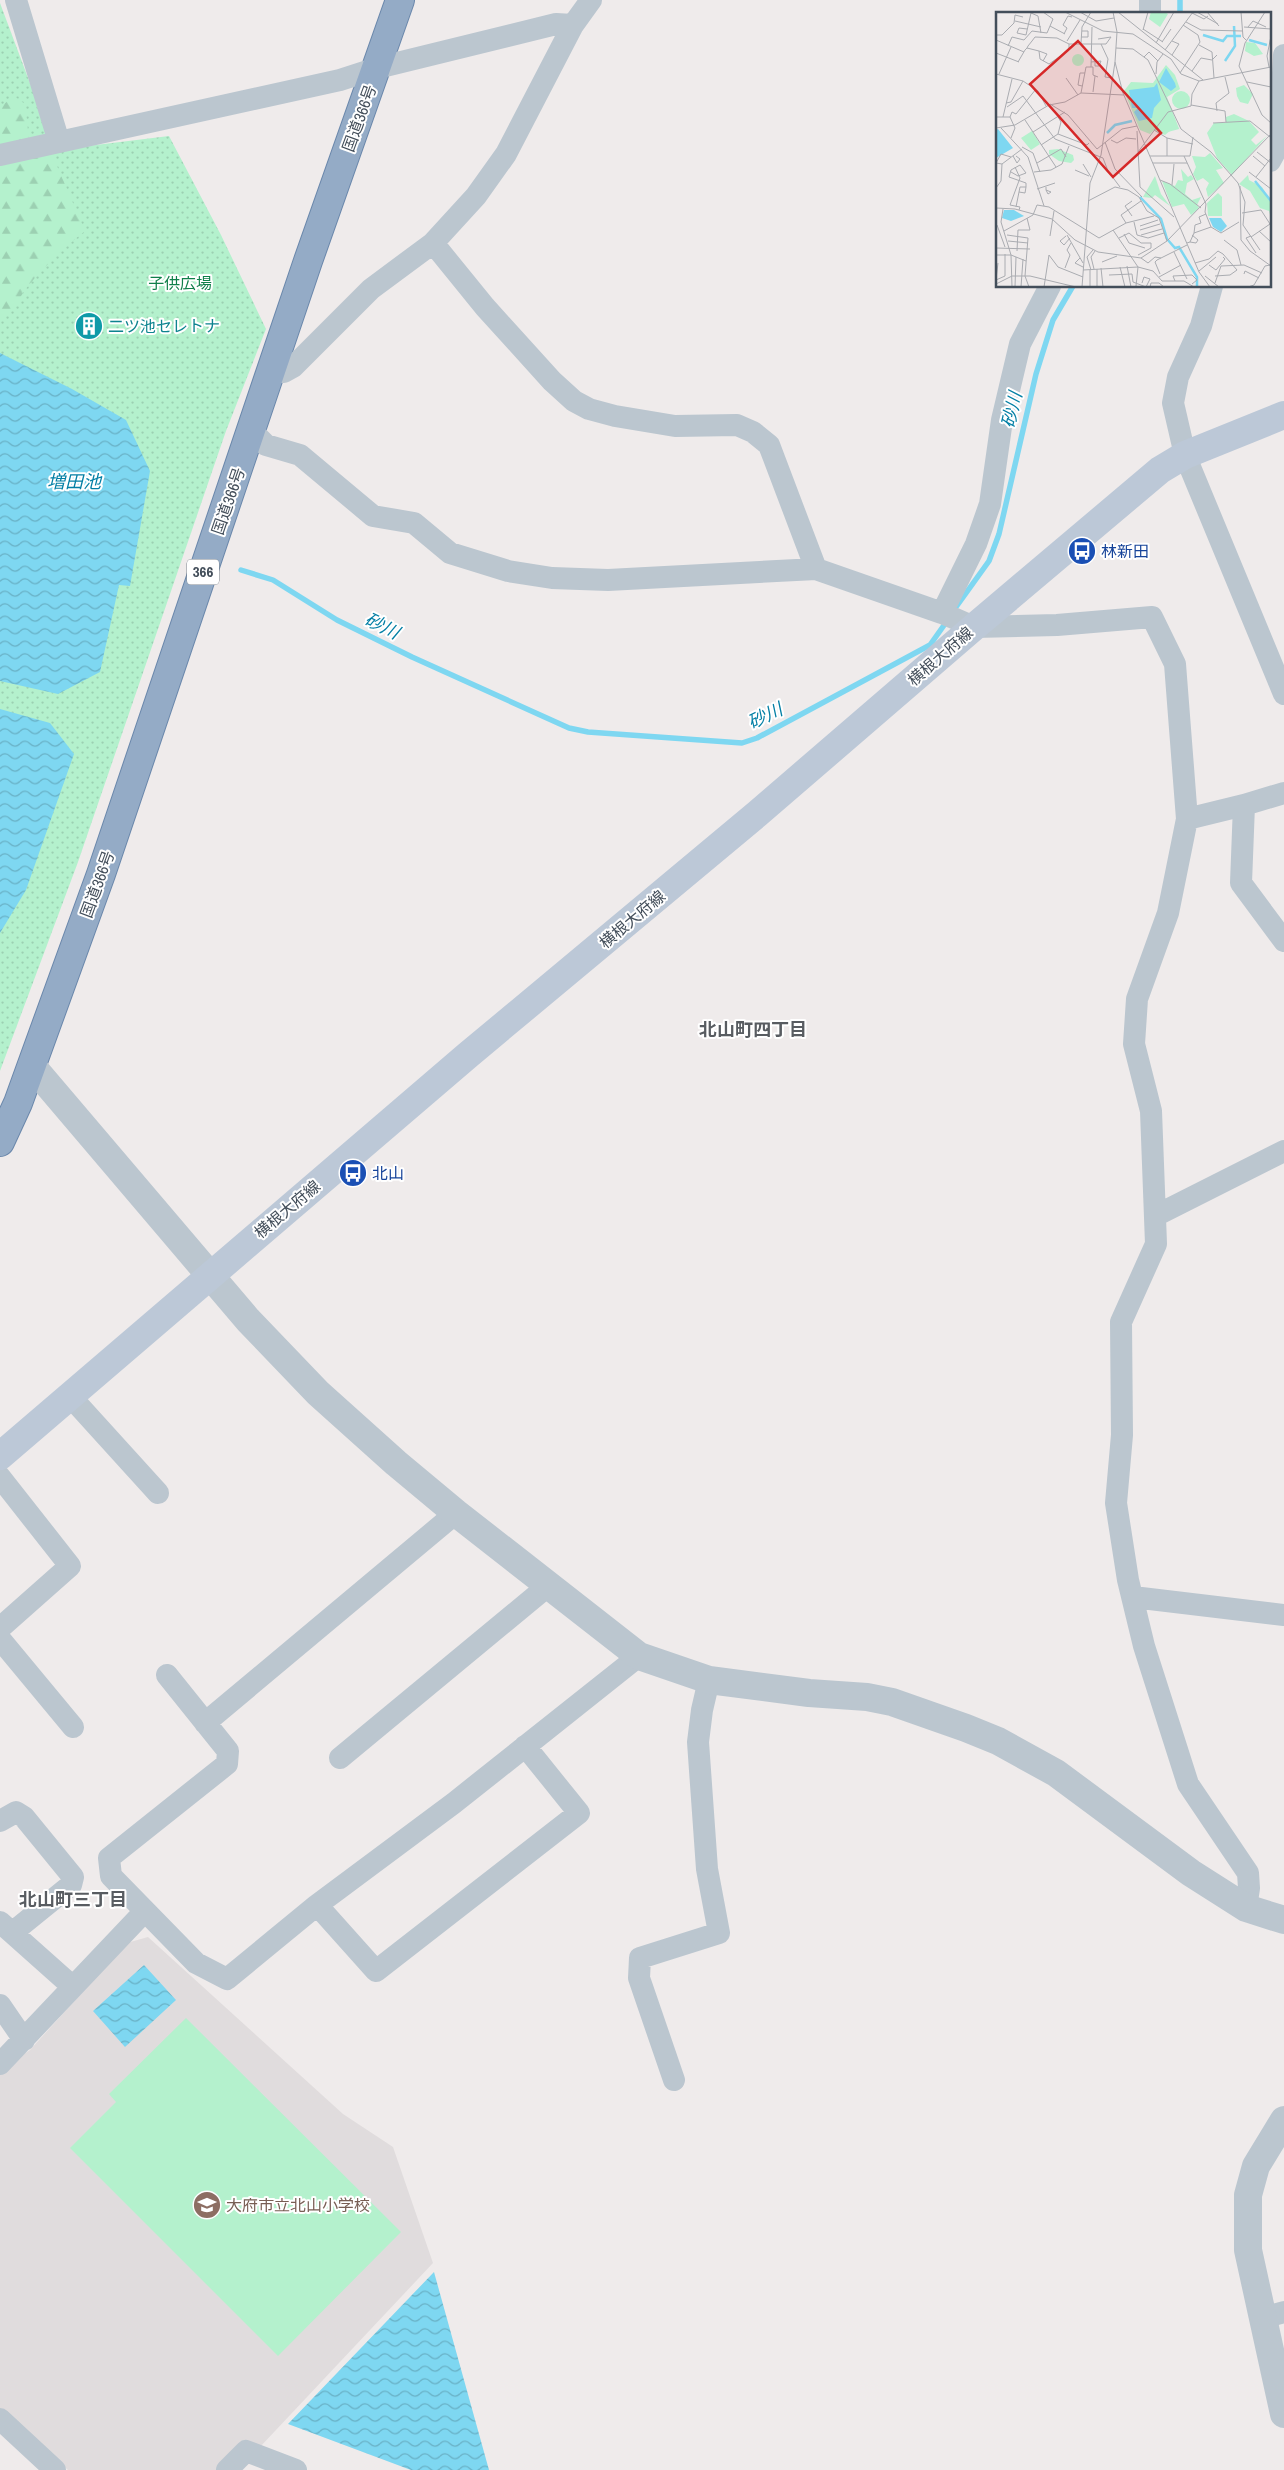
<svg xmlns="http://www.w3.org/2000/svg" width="1284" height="2470" viewBox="0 0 1284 2470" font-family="'Archivo Narrow','Noto Sans JP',sans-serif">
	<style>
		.education { fill: #e0dcdd }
		.grass { fill: url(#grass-dots) }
		.forest { fill: url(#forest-firs) }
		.pitch { fill: #b4f1cd }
		.water { fill: url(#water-waves) }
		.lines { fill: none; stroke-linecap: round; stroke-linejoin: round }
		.stream { stroke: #7ed7f1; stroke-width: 5.5 }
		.trunk-casing { stroke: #6a87ab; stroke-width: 30 }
		.minor { stroke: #bbc6cf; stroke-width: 22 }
		.tertiary { stroke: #bbc6cf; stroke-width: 28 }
		.secondary { stroke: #bcc8d7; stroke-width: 28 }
		.trunk { stroke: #94abc6; stroke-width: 28 }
		.labels { text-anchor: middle; stroke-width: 4; stroke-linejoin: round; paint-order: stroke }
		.shield { fill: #fff; stroke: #7b838c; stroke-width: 1 }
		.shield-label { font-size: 15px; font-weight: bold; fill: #434e5a }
		.street-label { font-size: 16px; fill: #434e5a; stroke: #fff }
		.park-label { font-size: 16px; fill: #107f4a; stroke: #fff }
		.culture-label { font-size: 16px; fill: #0d838f; stroke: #fff; text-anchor: start }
		.transit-label { font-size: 16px; fill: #164399; stroke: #fff; text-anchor: start }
		.education-label { font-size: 16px; fill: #785e54; stroke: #fff; text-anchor: start }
		.water-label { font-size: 18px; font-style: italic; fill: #037fa5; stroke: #fff }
		.neighbourhood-label { font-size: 18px; font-weight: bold; fill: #585c61; stroke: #fff }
		.inset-river { fill: none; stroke: #7ed7f1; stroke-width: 2.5 }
		.inset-road { fill: none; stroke: #aaacb1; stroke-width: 1 }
		.view { fill: #d62828; fill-opacity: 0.15; stroke: #d62828; stroke-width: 2.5 }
		.inset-edge { fill: none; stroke: #434e5a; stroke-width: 2.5 }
	</style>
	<defs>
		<pattern id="grass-dots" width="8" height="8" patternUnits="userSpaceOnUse" patternTransform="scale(1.25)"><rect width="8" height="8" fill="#b4f1cd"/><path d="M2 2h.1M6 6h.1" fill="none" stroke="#9cd0b2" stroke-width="1.8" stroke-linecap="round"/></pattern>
		<pattern id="forest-firs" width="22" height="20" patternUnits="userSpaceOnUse" patternTransform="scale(1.25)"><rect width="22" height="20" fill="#b4f1cd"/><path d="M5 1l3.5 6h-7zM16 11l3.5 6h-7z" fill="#9cd0b2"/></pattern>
		<pattern id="water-waves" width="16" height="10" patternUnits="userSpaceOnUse" patternTransform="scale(1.25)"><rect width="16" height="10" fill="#7ed7f1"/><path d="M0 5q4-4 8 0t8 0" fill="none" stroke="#69b1c6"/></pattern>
	</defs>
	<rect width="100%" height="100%" fill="#efebeb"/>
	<path class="education" d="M 148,1937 L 343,2114 L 393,2147 L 433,2263 L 260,2447 L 216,2470 L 68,2470 L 0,2409 L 0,2075 L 14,2061 L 30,2050 L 127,1943 Z"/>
	<path class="grass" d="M 0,3 L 55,150 L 169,136 L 221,235 L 266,329 L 226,431 L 78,862 L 0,1071 Z"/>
	<path class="forest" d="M 14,96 L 25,104 L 29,140 L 0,146 L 0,107 Z
		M 51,152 L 85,231 C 66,246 49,262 34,279 C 19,295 20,304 0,317 L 0,164 Z"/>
	<path class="pitch" d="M 186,2018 L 401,2232 L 278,2356 L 70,2148 L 116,2102 L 109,2094 Z"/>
	<path class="water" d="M 0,353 L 72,389 L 126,420 L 150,471 L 130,586 L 119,585 L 100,672 L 58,694 L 0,681 Z
		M 0,709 L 50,723 L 74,754 L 26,890 L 0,933 Z
		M 144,1965 L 176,2000 L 125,2047 L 93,2011 Z
		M 434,2272 L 489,2470 L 411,2470 L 288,2424 Z"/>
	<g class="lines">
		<path class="stream" d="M 1180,0 L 1180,14
			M 241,570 L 273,580 L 337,620 L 412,657 L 569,728 L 588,732 L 742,743 L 757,738 L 930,645 L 947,621
			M 956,607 L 989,561 L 999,534 L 1036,374 L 1053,320 L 1073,286"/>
		<defs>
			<path id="trunk" d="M 0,1142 L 18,1103 L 101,874 L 308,261 L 400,0"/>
		</defs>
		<use href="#trunk" class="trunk-casing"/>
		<path class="minor" d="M 16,0 L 59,142
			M 1150,0 L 1150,14
			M 0,155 L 340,80 L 377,68 L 556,24 L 573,25
			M 1270,161 L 1279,145 L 1284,55
			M 433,243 L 485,307 L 552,381 L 574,401 L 589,409 L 615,416 L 675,426 L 737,425 L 753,432 L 769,445 L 816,569
			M 1212,286 L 1201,326 L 1178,377 L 1173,403 L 1185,455 L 1284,694
			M 273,372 L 284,372 L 293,367 L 371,289 L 433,243 L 476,196 L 506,154 L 573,25 L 591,0
			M 252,431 L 266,445 L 300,455 L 373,516 L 414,523 L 450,553 L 508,571 L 552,578 L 608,580 L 816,569 L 942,613 L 974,627 L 1057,625 L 1152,617 L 1175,664 L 1187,819 L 1168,913 L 1137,999 L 1134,1044 L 1151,1111 L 1156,1244 L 1121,1322 L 1122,1435 L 1116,1503 L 1128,1580 L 1144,1646 L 1188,1784 L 1248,1873 L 1249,1888 L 1246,1908
			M 942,613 L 976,544 L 990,504 L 1002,420 L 1020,344 L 1050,286
			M 1244,805 L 1284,793
			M 1187,819 L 1244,805 L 1241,883 L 1284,941
			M 1155,1216 L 1284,1151
			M 70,1396 L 158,1493
			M 0,1477 L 70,1566 L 0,1628
			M 1133,1597 L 1284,1615
			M 0,1639 L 73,1727
			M 167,1675 L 228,1751 L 227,1764 L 109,1858 L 111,1876 L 196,1963 L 227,1979 L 317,1905 L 454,1803 L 639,1656
			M 205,1723 L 456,1513
			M 340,1758 L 549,1585
			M 0,1821 L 16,1812 L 24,1817 L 73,1877 L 71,1885 L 13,1932
			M 317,1905 L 376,1971 L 579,1813 L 525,1746
			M 0,1922 L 73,1987
			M 0,2005 L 24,2040
			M 0,2064 L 144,1912
			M 674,2080 L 639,1978 L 640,1958 L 719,1933 L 707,1869 L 698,1742 L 702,1710 L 709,1680
			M 1262,2318 L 1284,2312
			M 0,2419 L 55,2470
			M 227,2470 L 246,2451 L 296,2470"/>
		<path class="tertiary" d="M 32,1066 L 248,1320 L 318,1393 L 396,1463 L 456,1513 L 639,1656 L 709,1680 L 809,1693 L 867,1697 L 892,1702 L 966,1728 L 998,1741 L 1056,1773 L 1191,1873 L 1246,1908 L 1284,1920
			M 1284,2120 L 1256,2166 L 1248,2195 L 1248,2250 L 1284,2414"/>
		<path class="secondary" d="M 0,1456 L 468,1055 L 757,814 L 974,627 L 1160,470 L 1185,455 L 1284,415"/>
		<use href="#trunk" class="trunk"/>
	</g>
	<defs>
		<symbol id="building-disc" viewBox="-11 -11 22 22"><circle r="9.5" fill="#0f9aa8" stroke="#fff"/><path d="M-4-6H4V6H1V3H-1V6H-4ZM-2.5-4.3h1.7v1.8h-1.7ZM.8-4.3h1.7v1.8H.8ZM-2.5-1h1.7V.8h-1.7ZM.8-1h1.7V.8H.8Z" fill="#fff"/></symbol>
		<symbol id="bus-disc" viewBox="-11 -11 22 22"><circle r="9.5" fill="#1a4fb4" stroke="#fff"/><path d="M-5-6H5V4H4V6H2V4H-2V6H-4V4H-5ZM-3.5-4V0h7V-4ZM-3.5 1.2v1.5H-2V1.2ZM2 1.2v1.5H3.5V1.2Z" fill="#fff"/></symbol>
		<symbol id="school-disc" viewBox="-11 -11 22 22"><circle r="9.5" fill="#8d6e63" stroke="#fff"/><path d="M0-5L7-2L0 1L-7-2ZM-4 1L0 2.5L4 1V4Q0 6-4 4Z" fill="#fff"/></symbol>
	</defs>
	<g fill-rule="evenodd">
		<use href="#building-disc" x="73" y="310" width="32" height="32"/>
		<use href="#bus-disc" x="1066" y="535" width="32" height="32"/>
		<use href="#bus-disc" x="337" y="1157" width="32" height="32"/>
		<use href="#school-disc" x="191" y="2189" width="32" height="32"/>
	</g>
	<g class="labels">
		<rect class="shield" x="187" y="559.5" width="32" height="25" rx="4"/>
		<g class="shield-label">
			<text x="203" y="577">366</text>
		</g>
		<g class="street-label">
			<text transform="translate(359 118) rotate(-70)" y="6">国道366号</text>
			<text transform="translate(228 501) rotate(-71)" y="6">国道366号</text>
			<text transform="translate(940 656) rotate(-41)" y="6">横根大府線</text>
			<text transform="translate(97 884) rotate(-70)" y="6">国道366号</text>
			<text transform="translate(632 919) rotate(-40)" y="6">横根大府線</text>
			<text transform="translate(287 1209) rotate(-40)" y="6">横根大府線</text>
		</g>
		<g class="park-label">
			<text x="180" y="289">子供広場</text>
		</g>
		<g class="culture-label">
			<text x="108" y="332">二ツ池セレトナ</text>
		</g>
		<g class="transit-label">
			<text x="1101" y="557">林新田</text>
			<text x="372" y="1179">北山</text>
		</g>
		<g class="education-label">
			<text x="226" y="2211">大府市立北山小学校</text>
		</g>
		<g class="water-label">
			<text transform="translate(1012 410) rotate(-77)" y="6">砂川</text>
			<text x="74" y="488">増田池</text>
			<text transform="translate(382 626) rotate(26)" y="6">砂川</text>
			<text transform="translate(765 716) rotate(-26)" y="6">砂川</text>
		</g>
		<g class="neighbourhood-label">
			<text x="753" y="1036">北山町四丁目</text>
			<text x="73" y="1906">北山町三丁目</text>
		</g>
	</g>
	<g transform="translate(996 12)">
		<rect width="275" height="275" fill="#efebeb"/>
		<path d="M 170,53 L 179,63 L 184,77 L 171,85 L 183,117 L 176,117 L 169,123 L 158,118 L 154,122 L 144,118 L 128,79 L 135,70 L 157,71 Z" fill="#b4f1cd"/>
		<path d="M 250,30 L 259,31 L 267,42 L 258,44 L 249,39 ZM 248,73 L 257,82 L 252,92 L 244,90 L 241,84 L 240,76 ZM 167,84 L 176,98 L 158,117 L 154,116 L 154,110 L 169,87 ZM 176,100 L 183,117 L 172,120 L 175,114 L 167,110 L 160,118 L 168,105 ZM 62,137 L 77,143 L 78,148 L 75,151 L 63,149 L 53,142 L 53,138 ZM 214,141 L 227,156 L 220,158 L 228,171 L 212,185 L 210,177 L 213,171 L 207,166 L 201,169 L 197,162 L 200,155 L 196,144 L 209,145 ZM 185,157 L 192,165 L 195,163 L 198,167 L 191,171 L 189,182 L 196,188 L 205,185 L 201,193 L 203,196 L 195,203 L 188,192 L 176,195 L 166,169 L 179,174 L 182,168 L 187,169 ZM 252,163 L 253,168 L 266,175 L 275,190 L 275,206 L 273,199 L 264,196 L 254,179 L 243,172 ZM 159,164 L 165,182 L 174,194 L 159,183 L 156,186 L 147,185 Z" fill="#b4f1cd"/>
		<path d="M 155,0 L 169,0 L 172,2 L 164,15 L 153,7 ZM76 48a6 6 0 1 1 12 0a6 6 0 1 1-12 0ZM176 88a9 9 0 1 1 18 0a9 9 0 1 1-18 0ZM 238,102 L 253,109 L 263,120 L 255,128 L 260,133 L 271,124 L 236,163 L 221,146 L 211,121 L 218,111 L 230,111 L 230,105 ZM 36,119 L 44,132 L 35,138 L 25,126 ZM 222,181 L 226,185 L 226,204 L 212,204 L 211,191 Z" fill="#b4f1cd"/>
		<path d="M 170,56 L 179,71 L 180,75 L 175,79 L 163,70 ZM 161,71 L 165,88 L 158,96 L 156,106 L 143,109 L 138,100 L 142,96 L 136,96 L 133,78 L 158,75 ZM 2,117 L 17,136 L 0,146 L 0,118 ZM 8,198 L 18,198 L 28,204 L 15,209 L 6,206 ZM 213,206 L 225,206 L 231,214 L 225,220 L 217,215 Z" fill="#7ed7f1"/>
		<path class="inset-river" d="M 207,23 L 227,29 L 231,24 L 245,24M 253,28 L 271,33M 229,49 L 239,34 L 238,14M 111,121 L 119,113 L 136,109M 259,169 L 275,189M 144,185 L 165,207 L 171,227 L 179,236 L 183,235 L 201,265 L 201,275"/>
		<path class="inset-road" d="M 69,0 L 107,19 L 137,22 L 175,47 L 185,62 L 203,69 L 275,55M 84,0 L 100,9 L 118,6M 117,0 L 121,20 L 119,50 L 127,81 L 203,260 L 214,275M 122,0 L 207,68M 201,0 L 222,12M 211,0 L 223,14M 245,0 L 247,25 L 250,28M 269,0 L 249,31 L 243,54 L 266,103 L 275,111M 35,1 L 42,4 L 45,21M 196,1 L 208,7 L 212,4M 19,9 L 45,15M 190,10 L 205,18 L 247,19M 54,14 L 69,22M 248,15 L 275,17M 252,15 L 257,9 L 270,15M 31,17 L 23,16 L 21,21 L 30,23 L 35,1M 147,17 L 167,30M 147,18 L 152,0M 68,22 L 71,16 L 67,13 L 72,4 L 76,5M 1,23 L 6,23 L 18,11 L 19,3 L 27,5M 85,25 L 92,25 L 92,19 L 86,19M 0,28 L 28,40M 71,29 L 84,8M 166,30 L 175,17M 85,31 L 86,15 L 95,0M 160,31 L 178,0M 73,32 L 110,32 L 115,25 L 102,27M 105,32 L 112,47 L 109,65 L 116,66M 203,33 L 216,40 L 218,66M 12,34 L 16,25 L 28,28 L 36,19 L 51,21 L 57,7 L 47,0M 120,36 L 137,37 L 152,48 L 185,117 L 215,140 L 242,171 L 249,190 L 247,213 L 264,238M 169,38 L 197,0M 43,39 L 51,42 L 47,49M 0,41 L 23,50M 176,43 L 183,32 L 176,29M 148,45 L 153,40 L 162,49M 22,50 L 29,38 L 31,36 L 32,34 L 36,29 L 39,25 L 61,26 L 73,32 L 73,38 L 53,52 L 44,47 L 43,39 L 31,36M 95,50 L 105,49 L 103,54 L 99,54 L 99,50M 95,55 L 96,15M 273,55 L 271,44 L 275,24M 196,59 L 205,46 L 216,48 L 221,43M 184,61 L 204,30 L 202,23 L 187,13M 0,62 L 27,69 L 42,79 L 50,94M 3,62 L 15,35M 160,62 L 161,50 L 167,42M 70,66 L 82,83M 251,70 L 275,75M 86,74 L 82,73 L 84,61 L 89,61M 97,80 L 99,64M 85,81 L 90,55 L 97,55 L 97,63 L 102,65M 10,91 L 15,90 L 27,69M 54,92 L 72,103 L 101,137 L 126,117 L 141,114M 195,93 L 229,99 L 230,110M 11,95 L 27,84 L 59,127 L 107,146 L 112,159 L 124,175M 221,99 L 220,91 L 233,81 L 229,65M 0,105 L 14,105 L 16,100 L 20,102 L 40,77M 7,105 L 16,67M 14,105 L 19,116 L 15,126M 29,108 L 60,155M 217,111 L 254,109 L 274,125M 0,116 L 19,113 L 53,93 L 69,90 L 85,81 L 128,83M 5,116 L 32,145 L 48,194M 158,118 L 171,126 L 197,132M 141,119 L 144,175 L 178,205M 37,120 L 69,100M 62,122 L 91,133 L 93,131M 115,128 L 121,131 L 130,126 L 140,127M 109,130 L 119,157 L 146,185M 45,133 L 62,122 L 65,110 L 62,105M 26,135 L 37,141 L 44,160M 142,140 L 172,100 L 195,94 L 196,82 L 203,69M 261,140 L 275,151M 17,144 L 21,151 L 24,147 L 20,144M 154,144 L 194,144 L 197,125M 171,144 L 171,126M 188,144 L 210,192 L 209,200 L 215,215 L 225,221 L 243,210M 257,144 L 269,154M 41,151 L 65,137 L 70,145M 157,151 L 191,151M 6,152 L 0,151 L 5,142 L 15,145M 87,152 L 95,165M 19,155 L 24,166 L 14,193 L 24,195 L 23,198M 79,158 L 93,164M 15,160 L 22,164 L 30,161 L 24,153 L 15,158 L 13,165 L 30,171 L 30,175M 38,160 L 55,158 L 66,152 L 73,134M 253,160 L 275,177M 260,165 L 275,146M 164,168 L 174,172 L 205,196M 176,173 L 178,152M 244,174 L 245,228 L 254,239 L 275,254M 24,175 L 30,175 L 29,181 L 23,180 ZM 50,175 L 50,178 L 52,182 L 55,180 L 50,178M 0,176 L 5,169 L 6,152 L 26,137M 41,177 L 59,171M 92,189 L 119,175 L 132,178 L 143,185 L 151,199 L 163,206 L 171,229M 136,189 L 129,194 L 136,204M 20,195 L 23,180M 0,196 L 19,197 L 56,207 L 79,228 L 102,240 L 145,246 L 171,229 L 275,122M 7,197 L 5,210 L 15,243 L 16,275M 246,201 L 265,198 L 274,212 L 255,225M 138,210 L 141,223 L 152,226 L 168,221M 130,211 L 125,203 L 145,189M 1,213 L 9,235M 144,214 L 162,208M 117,218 L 142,255 L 140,274M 144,218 L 164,212M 8,219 L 37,203 L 41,193 L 53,195 L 103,226 L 130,211 L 158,204M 263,219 L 275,230M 198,221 L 199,213 L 205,211 L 203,205 L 210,202M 128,222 L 133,231 L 149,236M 11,223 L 32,226 L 29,264 L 33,275M 71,223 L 87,251M 145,223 L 166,217M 54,224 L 58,199M 70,224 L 64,229 L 68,233 L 74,226M 255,224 L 250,226 L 260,241M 123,226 L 133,221 L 145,231 L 155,231 L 155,236 L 142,243M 228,228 L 241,238 L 245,253M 12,229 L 32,231M 194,230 L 200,231 L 202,228 L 196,223M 191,231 L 194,230 L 198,221 L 215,215M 0,236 L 34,237M 21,239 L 22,218 L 34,218 L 31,206M 178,240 L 191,267M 0,243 L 15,243 L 30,249M 84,246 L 79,251 L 87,255M 145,246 L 152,251 L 159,245 L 165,246M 106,250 L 121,244M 199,251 L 213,247 L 222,239 L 227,242 L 241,258 L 234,263 L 219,264M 213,253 L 220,258 L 229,247 L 227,245M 131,254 L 135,275M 124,255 L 129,275M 69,256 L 74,243 L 71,238 L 75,231M 105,256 L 107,275M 98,257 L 95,245 L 99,239M 87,258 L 142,255 L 157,259 L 166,269 L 188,269 L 198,275M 95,258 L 91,245 L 97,238M 203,259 L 220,245M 164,262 L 159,250 L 161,248 L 191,233M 248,262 L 249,259 L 263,266M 113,263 L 136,262 L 137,270 L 150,275 L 154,267 L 148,265 L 146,271M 209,264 L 223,275M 163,265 L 185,253M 0,267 L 2,251M 0,268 L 9,264 L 9,242M 179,269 L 177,264 L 196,263 L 201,268 L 196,272M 219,271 L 225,254 L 248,253 L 266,261M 0,272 L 16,264 L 34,264 L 80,275M 19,275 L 20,245M 25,275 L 27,247M 48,275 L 53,243 L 62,255 L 87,265M 86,275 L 94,171 L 105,143 L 119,50M 94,275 L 94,258M 101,275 L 101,257M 154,275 L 155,271 L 163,271 L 168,275M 252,275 L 258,273 L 269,254 L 274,253"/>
		<path class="view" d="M 82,29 L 165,121 L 117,165 L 34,72 Z"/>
		<rect width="275" height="275" class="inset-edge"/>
	</g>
</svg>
